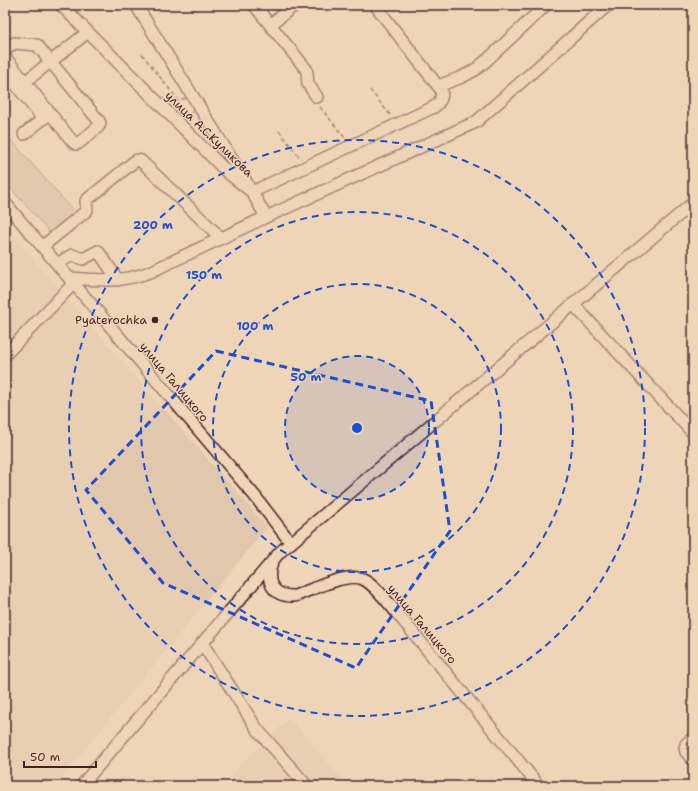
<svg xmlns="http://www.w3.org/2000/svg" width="698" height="791" viewBox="0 0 698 791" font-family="'Shantell Sans',sans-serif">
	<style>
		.built { fill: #e1c7ab }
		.green { fill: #d3b8a0; stroke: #8e6c66 }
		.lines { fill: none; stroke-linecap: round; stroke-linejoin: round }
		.minor-casing { stroke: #4a1f2b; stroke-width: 14 }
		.path { stroke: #4a1f2b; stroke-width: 1.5; stroke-dasharray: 4 3; stroke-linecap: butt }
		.minor { stroke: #eed6b6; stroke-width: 11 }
		.marked { fill: none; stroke: #1d4ed8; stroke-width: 3; stroke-dasharray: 8 5; stroke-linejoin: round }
		.ring { fill: none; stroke: #1d4ed8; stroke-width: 2; stroke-dasharray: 7 5 }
		.poi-dot { fill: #4a1f2b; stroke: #eed6b6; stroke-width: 1.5 }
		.labels { text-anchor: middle; stroke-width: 3; stroke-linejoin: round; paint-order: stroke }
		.street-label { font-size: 12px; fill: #4a1f2b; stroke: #eed6b6 }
		.poi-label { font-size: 12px; fill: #4a1f2b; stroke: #eed6b6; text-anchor: end }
		.centre { fill: #1d4ed8; stroke: #eed6b6; stroke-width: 2 }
		.ring-label { font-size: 12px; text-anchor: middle; font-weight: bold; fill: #1d4ed8; stroke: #eed6b6; stroke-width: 3; stroke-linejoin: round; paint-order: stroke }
	</style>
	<rect width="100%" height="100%" fill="#eed6b6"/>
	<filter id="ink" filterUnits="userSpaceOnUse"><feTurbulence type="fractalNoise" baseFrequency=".025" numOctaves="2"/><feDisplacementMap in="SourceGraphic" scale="8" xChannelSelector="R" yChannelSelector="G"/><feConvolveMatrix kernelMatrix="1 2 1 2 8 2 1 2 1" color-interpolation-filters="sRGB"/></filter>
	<g filter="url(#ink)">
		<path class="built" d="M 5,227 L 267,527 L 55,786 L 5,786 Z
			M 289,718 L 348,786 L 241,786 L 231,774 Z"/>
		<path class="green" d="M 5,133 L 76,214 L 52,235 L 5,182 Z"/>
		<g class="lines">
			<defs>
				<path id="minor" d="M 61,5 L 228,173 L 252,192
					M 136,5 L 248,185
					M 254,5 L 306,69 L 307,73 L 308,84 L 317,97
					M 270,25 L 295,5
					M 5,50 L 14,43 L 37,45 L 99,121 L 100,124 L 98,127 L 79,143 L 76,144 L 73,142 L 5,57
					M 5,71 L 43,119
					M 25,82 L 88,32
					M 438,86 L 462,77 L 475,70 L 487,60 L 546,5
					M 24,134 L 48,115
					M 5,203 L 254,495 L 291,543
					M 266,217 L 252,192 L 434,107 C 440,102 443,98 441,90 L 375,5
					M 43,246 L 85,212 L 87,210 L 86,201 L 88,199 L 135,161 L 138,160 L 141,161 L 221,238
					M 57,264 L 72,255 L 83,259 L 98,251 L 118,280
					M 69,278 C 101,280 119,283 150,272 L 266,217 L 476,122 L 608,5
					M 573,304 L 693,433
					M 5,355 L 74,283
					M 272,563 C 265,582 273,597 295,596 C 311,590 347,572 363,579 C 374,584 383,597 392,607 L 539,786
					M 202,643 L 257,729 L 307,786
					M 693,738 L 686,744 L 685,748 L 686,752 L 693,760
					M 81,786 L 280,552 L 693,203"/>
			</defs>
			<use href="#minor" class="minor-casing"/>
			<path class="path" d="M 142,54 L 178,100
				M 370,90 L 391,116
				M 188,98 L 194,108 L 190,116 L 181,118 L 173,110 L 178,100 Z
				M 320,107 L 345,138
				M 279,131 L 301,159"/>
			<use href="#minor" class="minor"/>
		</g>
	</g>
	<path d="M0 0H698V791H0ZM 216,351 L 431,401 L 450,531 L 356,668 L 163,583 L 86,490 Z" fill="#eed6b6" fill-opacity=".55" fill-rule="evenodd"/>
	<path class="marked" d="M 216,351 L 431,401 L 450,531 L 356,668 L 163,583 L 86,490 Z"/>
	<circle cx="357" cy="428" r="72" fill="#1d4ed8" fill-opacity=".12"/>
	<g class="ring">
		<circle cx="357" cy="428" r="72"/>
		<circle cx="357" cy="428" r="144"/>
		<circle cx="357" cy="428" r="216"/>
		<circle cx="357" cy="428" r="288"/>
	</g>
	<circle class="poi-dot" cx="155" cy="320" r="4"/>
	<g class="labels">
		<g class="street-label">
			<text transform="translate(209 134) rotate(44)" y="4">улица А.С.Куликова</text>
			<text transform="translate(174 382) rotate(50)" y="4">улица Галицкого</text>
			<text transform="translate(422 624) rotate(50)" y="4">улица Галицкого</text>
		</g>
		<g class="poi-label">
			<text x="147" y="324">Pyaterochka</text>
		</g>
	</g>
	<circle cx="357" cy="428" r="6" class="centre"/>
	<g class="ring-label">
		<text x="153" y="229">200 m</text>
		<text x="204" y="279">150 m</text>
		<text x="255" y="330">100 m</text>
		<text x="306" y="381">50 m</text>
	</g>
	<rect width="698" height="791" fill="none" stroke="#eed6b6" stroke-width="20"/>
	<rect x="10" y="10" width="678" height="771" fill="none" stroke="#4a1f2b" stroke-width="1.5" filter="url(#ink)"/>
	<path d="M24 761v6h72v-6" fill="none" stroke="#4a1f2b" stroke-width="2"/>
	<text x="30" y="761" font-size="12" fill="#4a1f2b" stroke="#eed6b6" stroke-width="3" paint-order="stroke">50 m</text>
</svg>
